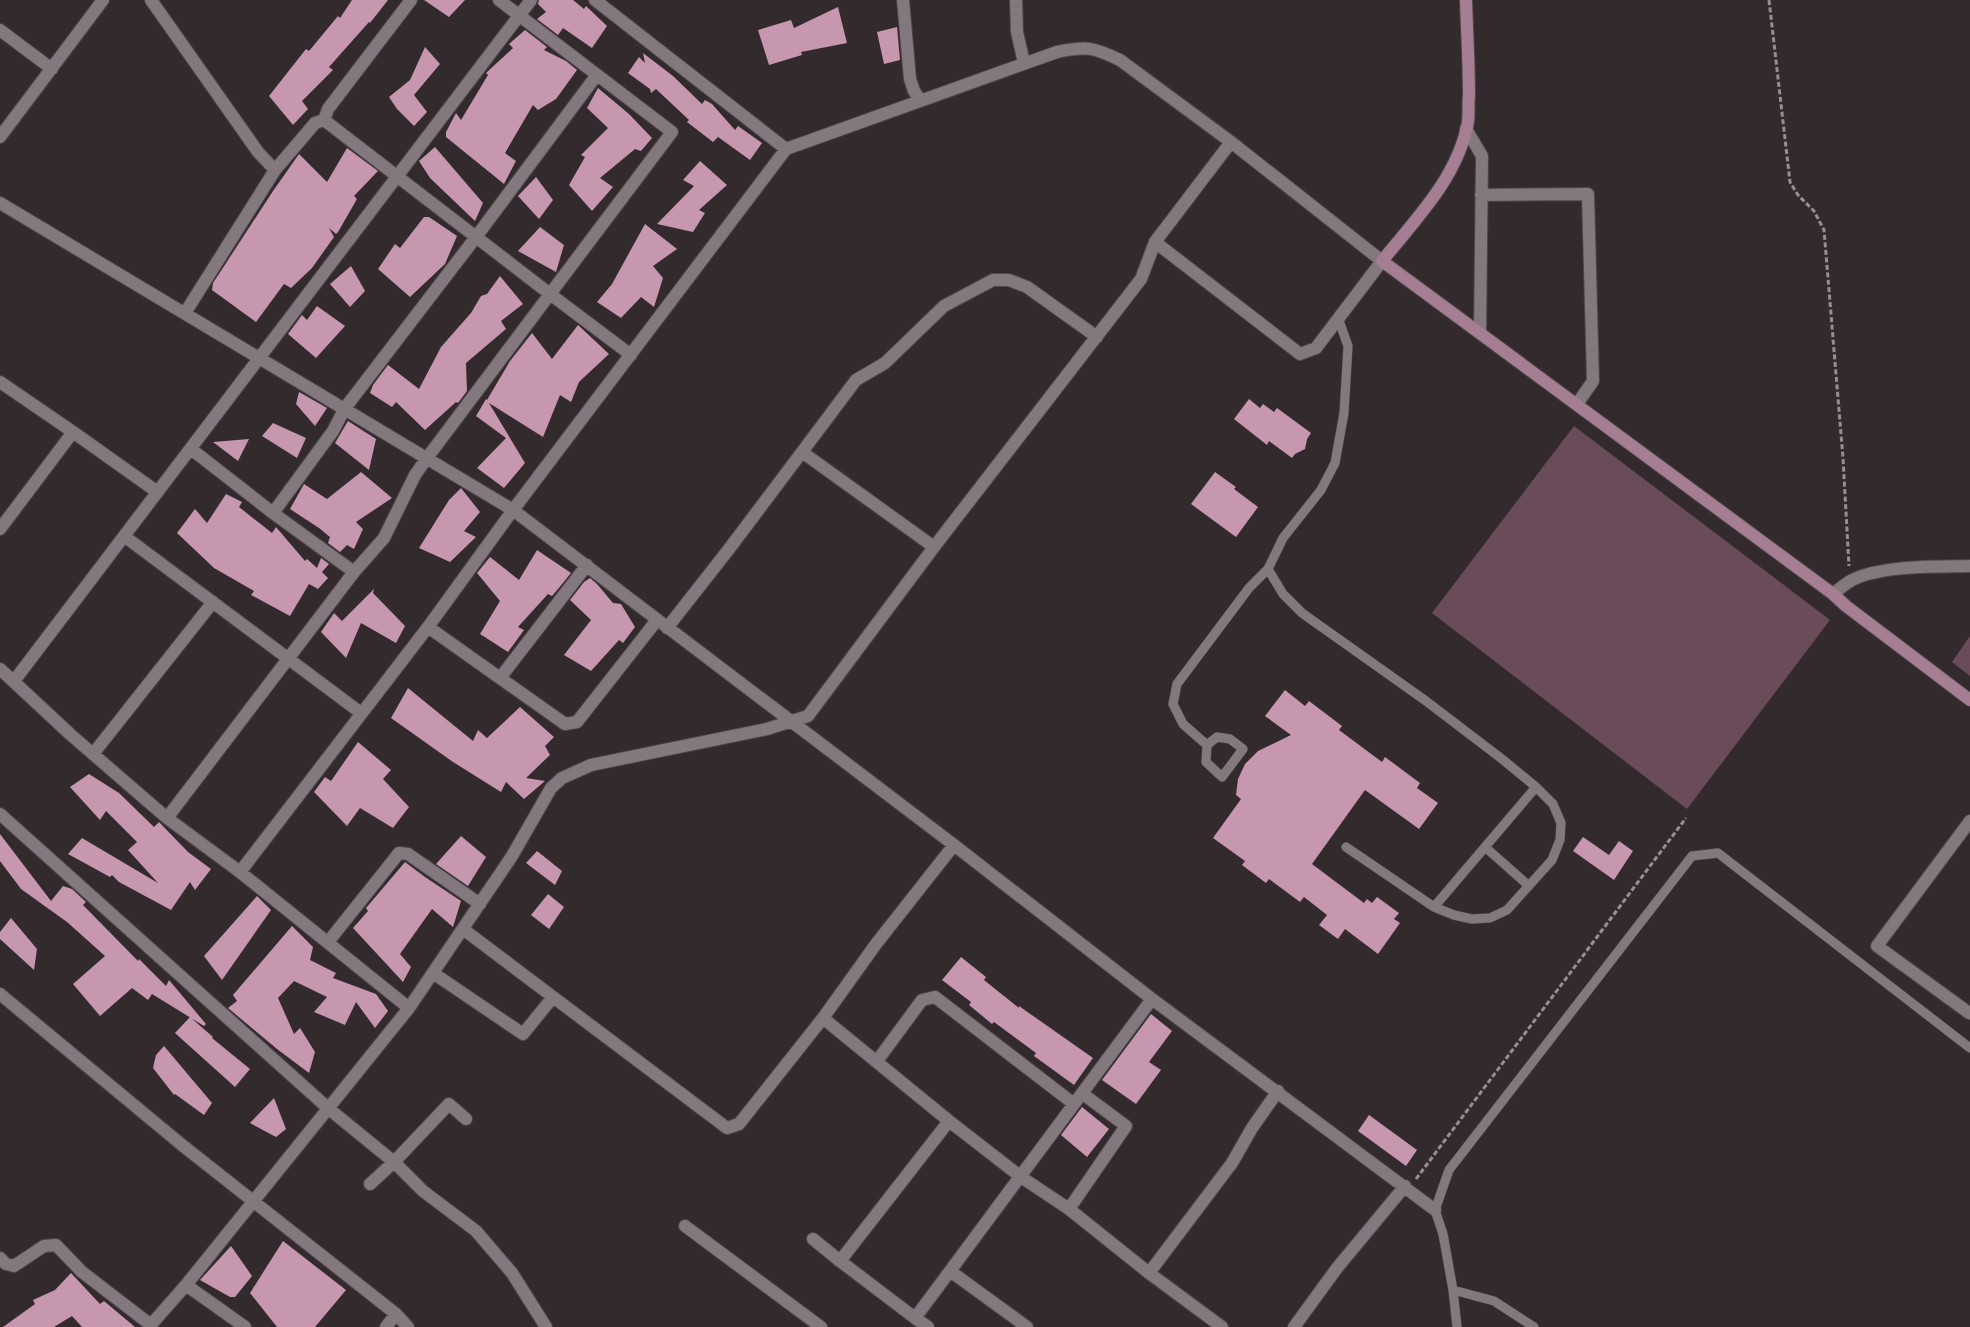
<svg xmlns="http://www.w3.org/2000/svg" width="1970" height="1327" viewBox="0 0 1970 1327" font-family="'Work Sans',sans-serif">
	<style>
		.green { fill: #694b5a }
		.building { fill: #c796af }
		.lines { fill: none; stroke-linecap: round; stroke-linejoin: round }
		.lane-casing { stroke: #4e474a; stroke-width: 10 }
		.street-casing { stroke: #4e474a; stroke-width: 14 }
		.secondary-casing { stroke: #4e474a; stroke-width: 14 }
		.path { stroke: #968f92; stroke-width: 3; stroke-dasharray: 5 2.5; stroke-linecap: butt }
		.lane { stroke: #82787d; stroke-width: 9 }
		.street { stroke: #82787d; stroke-width: 12 }
		.secondary { stroke: #a57e93; stroke-width: 12 }
	</style>
	<rect width="100%" height="100%" fill="#332a2e"/>
	<path class="green" d="M 1574,426 L 1830,620 L 1687,809 L 1432,613 Z
		M 1970,636 L 1970,676 L 1952,662 Z"/>
	<path class="building" d="M 352,0 L 388,0 L 370,23 L 369,22 L 329,67 L 333,70 L 302,101 L 308,109 L 293,125 L 269,96 L 306,49 L 309,51 L 338,16 L 340,18 Z
		M 424,0 L 465,0 L 449,17 Z
		M 539,0 L 573,0 L 584,9 L 586,6 L 607,26 L 592,48 L 563,28 L 558,35 L 537,19 L 546,12 L 538,4 Z
		M 838,7 L 847,43 L 801,52 L 802,55 L 769,65 L 758,30 L 791,20 L 794,28 Z
		M 897,27 L 900,60 L 884,64 L 877,32 Z
		M 525,30 L 547,47 L 544,50 L 566,61 L 577,70 L 556,99 L 538,110 L 533,105 L 505,153 L 516,161 L 504,184 L 446,137 L 446,132 L 456,113 L 461,120 L 488,75 L 486,73 L 513,48 L 509,44 Z
		M 425,47 L 440,64 L 414,95 L 427,112 L 414,126 L 397,109 L 389,97 L 410,80 Z
		M 643,53 L 673,76 L 702,104 L 705,100 L 712,104 L 735,130 L 738,126 L 762,143 L 750,160 L 718,137 L 713,142 L 687,122 L 689,120 L 656,89 L 651,93 L 650,89 L 628,73 L 639,57 L 645,63 Z
		M 598,88 L 629,114 L 652,138 L 641,151 L 635,149 L 600,178 L 613,187 L 592,211 L 569,185 L 585,157 L 581,155 L 608,128 L 587,108 Z
		M 435,147 L 483,203 L 475,221 L 430,178 L 419,161 Z
		M 347,148 L 378,171 L 354,196 L 357,199 L 338,232 L 336,234 L 329,228 L 334,237 L 312,268 L 291,288 L 284,284 L 256,322 L 212,290 L 213,283 L 273,191 L 299,154 L 327,182 Z
		M 700,161 L 727,185 L 699,210 L 705,213 L 693,232 L 657,224 L 694,186 L 683,180 Z
		M 536,177 L 553,200 L 539,219 L 518,196 Z
		M 424,217 L 429,217 L 457,236 L 445,264 L 410,297 L 378,269 L 395,244 L 400,248 Z
		M 645,224 L 677,249 L 653,266 L 663,278 L 654,307 L 641,297 L 621,318 L 597,302 L 612,284 Z
		M 540,227 L 564,245 L 556,272 L 518,251 Z
		M 351,266 L 365,291 L 350,307 L 330,284 Z
		M 500,276 L 523,304 L 501,321 L 506,329 L 466,363 L 467,391 L 458,403 L 456,402 L 425,430 L 396,402 L 392,407 L 370,393 L 373,385 L 388,365 L 419,389 L 441,347 L 471,313 L 481,296 L 487,294 Z
		M 317,306 L 345,326 L 316,358 L 288,334 L 302,315 L 307,320 Z
		M 578,325 L 609,354 L 579,382 L 571,402 L 560,395 L 543,437 L 489,403 L 525,463 L 504,488 L 477,468 L 506,438 L 476,416 L 486,399 L 487,400 L 510,361 L 532,333 L 552,359 Z
		M 299,392 L 327,408 L 315,426 L 296,404 Z
		M 1249,399 L 1260,408 L 1263,404 L 1274,412 L 1277,408 L 1311,433 L 1307,439 L 1305,449 L 1295,454 L 1292,458 L 1269,441 L 1267,445 L 1234,419 Z
		M 348,421 L 376,439 L 369,470 L 335,443 Z
		M 273,423 L 306,438 L 297,458 L 262,436 Z
		M 249,439 L 238,461 L 213,442 Z
		M 361,472 L 392,498 L 356,522 L 363,529 L 354,549 L 347,545 L 340,552 L 328,543 L 330,537 L 319,528 L 290,509 L 304,484 L 327,499 Z
		M 1215,472 L 1236,487 L 1234,489 L 1258,507 L 1236,537 L 1191,504 Z
		M 461,488 L 480,512 L 464,531 L 476,537 L 450,562 L 419,548 L 449,500 Z
		M 226,494 L 242,502 L 239,507 L 272,533 L 276,527 L 305,561 L 307,559 L 317,568 L 321,558 L 329,564 L 322,572 L 328,578 L 318,589 L 309,584 L 290,616 L 251,595 L 254,591 L 214,568 L 177,533 L 195,509 L 207,523 Z
		M 537,550 L 571,573 L 558,589 L 552,596 L 548,594 L 518,627 L 524,630 L 508,652 L 480,634 L 500,601 L 477,573 L 490,557 L 519,580 Z
		M 590,578 L 597,584 L 613,603 L 621,604 L 635,627 L 623,643 L 619,640 L 591,671 L 564,655 L 591,620 L 570,600 L 584,582 Z
		M 374,589 L 373,593 L 405,626 L 396,643 L 361,623 L 346,658 L 321,632 L 334,613 L 342,621 Z
		M 408,688 L 473,741 L 478,730 L 487,738 L 520,707 L 554,737 L 545,746 L 550,755 L 526,778 L 545,781 L 524,799 L 506,782 L 501,792 L 453,762 L 391,718 Z
		M 1285,690 L 1305,706 L 1309,701 L 1342,726 L 1339,730 L 1382,762 L 1385,757 L 1420,783 L 1417,788 L 1438,803 L 1419,829 L 1365,790 L 1312,864 L 1364,903 L 1367,899 L 1372,903 L 1377,897 L 1399,913 L 1394,919 L 1400,923 L 1378,954 L 1345,929 L 1338,939 L 1319,925 L 1327,915 L 1304,897 L 1300,902 L 1269,879 L 1266,883 L 1242,865 L 1245,861 L 1213,838 L 1241,799 L 1236,795 L 1238,779 L 1245,764 L 1258,751 L 1291,735 L 1265,716 Z
		M 358,742 L 391,770 L 383,779 L 409,807 L 393,828 L 360,808 L 347,826 L 314,792 L 325,777 L 331,781 Z
		M 89,774 L 119,793 L 154,827 L 159,822 L 188,852 L 211,869 L 195,890 L 190,882 L 171,910 L 119,882 L 112,875 L 110,877 L 68,854 L 82,838 L 158,883 L 128,850 L 137,842 L 106,811 L 100,820 L 70,787 Z
		M 0,834 L 51,901 L 63,886 L 72,889 L 86,902 L 83,905 L 138,961 L 139,959 L 166,986 L 169,980 L 206,1024 L 204,1026 L 152,994 L 148,1000 L 132,988 L 100,1016 L 73,984 L 105,956 L 67,922 L 21,889 L 0,861 Z
		M 461,836 L 486,857 L 468,886 L 436,864 Z
		M 1583,837 L 1609,855 L 1619,841 L 1633,851 L 1614,880 L 1573,851 Z
		M 537,851 L 562,871 L 555,885 L 526,863 Z
		M 405,862 L 425,877 L 461,901 L 453,927 L 432,909 L 400,954 L 411,967 L 403,982 L 353,928 L 368,911 L 366,908 Z
		M 548,894 L 564,907 L 549,929 L 531,915 Z
		M 257,896 L 271,910 L 222,980 L 204,956 Z
		M 11,918 L 37,949 L 34,970 L 0,939 L 0,932 Z
		M 292,926 L 313,947 L 310,960 L 336,973 L 333,978 L 376,994 L 388,1011 L 375,1028 L 356,1002 L 345,1025 L 314,1012 L 327,997 L 294,981 L 278,998 L 294,1034 L 300,1028 L 315,1052 L 309,1073 L 277,1049 L 228,1008 L 237,1001 L 233,995 Z
		M 961,957 L 986,977 L 984,980 L 1019,1008 L 1019,1006 L 1093,1058 L 1074,1085 L 1034,1056 L 1036,1053 L 994,1022 L 992,1024 L 969,1005 L 971,1002 L 942,980 Z
		M 1151,1014 L 1172,1031 L 1149,1062 L 1161,1070 L 1136,1104 L 1102,1080 Z
		M 190,1017 L 213,1037 L 212,1038 L 250,1069 L 235,1087 L 175,1033 Z
		M 164,1046 L 212,1103 L 204,1115 L 175,1094 L 174,1095 L 153,1068 L 156,1055 Z
		M 274,1098 L 286,1129 L 276,1137 L 250,1123 Z
		M 1082,1107 L 1109,1129 L 1087,1157 L 1061,1135 Z
		M 1369,1115 L 1417,1150 L 1406,1166 L 1358,1131 Z
		M 283,1241 L 346,1290 L 315,1327 L 277,1327 L 250,1293 Z
		M 231,1246 L 252,1276 L 235,1297 L 230,1297 L 200,1280 Z
		M 71,1273 L 100,1304 L 104,1301 L 135,1327 L 82,1327 L 72,1316 L 54,1327 L 3,1327 L 35,1304 L 33,1300 L 55,1290 Z"/>
	<g class="lines">
		<defs>
			<path id="lane" d="M 1268,569 L 1283,594 L 1302,613 L 1426,701 L 1502,759 L 1536,787 L 1553,804 L 1561,823 L 1560,840 L 1552,860 L 1507,910 L 1490,918 L 1472,919 L 1454,915 L 1434,907 L 1346,847
				M 1217,737 L 1230,739 L 1243,749 L 1222,777 L 1206,762 L 1207,745 Z
				M 1207,745 L 1183,724 L 1173,704 L 1177,684 L 1249,588 L 1268,569 L 1283,538 L 1321,490 L 1335,463 L 1344,413 L 1348,346 L 1338,318
				M 1485,847 L 1529,886
				M 1434,907 L 1536,787
				M 1453,1290 L 1494,1301 L 1534,1327
				M 1457,1327 L 1453,1290 L 1443,1234 L 1435,1210 L 1449,1170 L 1692,856 L 1718,853 L 1970,1048"/>
			<path id="street" d="M 151,0 L 258,152 L 275,170 L 185,313
				M 595,0 L 786,149
				M 903,0 L 910,79 L 914,91 L 920,100
				M 1016,0 L 1017,32 L 1024,63
				M 0,30 L 52,69
				M 324,120 L 328,109 L 411,0
				M 1466,129 L 1482,156 L 1480,333
				M 0,137 L 103,0
				M 275,170 L 315,123 L 324,120 L 476,237 L 596,76
				M 1481,195 L 1588,194 L 1593,381 L 1577,404
				M 0,203 L 513,510 L 954,845 L 1152,999 L 1435,1210
				M 0,382 L 73,432 L 0,529
				M 73,432 L 156,491
				M 191,449 L 273,513 L 354,572
				M 802,452 L 856,380 L 885,363 L 944,306 L 993,280 L 1009,280 L 1027,287 L 1097,337
				M 273,513 L 333,431 L 345,408 L 476,237 L 550,294 L 672,132 L 499,0
				M 124,536 L 361,713
				M 1833,594 C 1839,589 1845,584 1852,580 C 1882,565 1936,567 1970,566
				M 428,627 L 565,724 L 577,722 L 657,620
				M 667,628 L 729,549 L 802,452 L 934,547
				M 0,669 L 71,735 L 167,818 L 240,872 L 409,1008
				M 500,678 L 587,565
				M 14,681 L 531,0
				M 93,754 L 213,602
				M 0,814 L 329,1109 L 394,1162 L 423,1191 L 476,1231 L 512,1273 L 546,1327
				M 167,818 L 354,572 L 384,538 L 415,475 L 427,458 L 550,294 L 631,355
				M 1970,821 L 1877,946 L 1969,1013 L 1970,1012
				M 240,872 L 428,627 L 513,510 L 786,149 L 1057,52 C 1086,46 1093,47 1120,60 L 1231,142 L 1382,261 L 1316,348 L 1300,354 L 1155,242
				M 328,942 L 399,853 L 408,854 L 480,904
				M 433,973 L 523,1034 L 553,997 L 463,929
				M 0,994 L 182,1145 L 396,1314 L 408,1327
				M 553,997 L 727,1128 L 739,1124 L 823,1018 L 949,1121 L 1021,1177 L 1069,1209 L 1149,1273 L 1222,1327
				M 823,1018 L 876,944 L 954,845
				M 877,1061 L 922,1000 L 935,997 L 1074,1104
				M 370,1184 L 394,1162 L 449,1104 L 466,1119
				M 1069,1209 L 1126,1126 L 1083,1094
				M 685,1226 L 821,1327
				M 813,1239 L 840,1261
				M 0,1258 L 6,1264 L 14,1266 L 44,1246 L 56,1245 L 82,1272 L 151,1325
				M 950,1271 L 1152,999
				M 1149,1273 L 1232,1163 L 1252,1128 L 1278,1091
				M 186,1285 L 245,1327
				M 915,1318 L 840,1261 L 949,1121
				M 149,1327 L 186,1285 L 409,1008 L 512,856 L 551,788 L 562,778 L 591,765 L 767,729 L 808,716 L 934,547 L 1141,279 L 1155,242 L 1231,142
				M 386,1327 L 396,1314
				M 928,1327 L 915,1318 L 950,1271 L 1027,1327
				M 1294,1327 L 1337,1268 L 1405,1186"/>
			<path id="secondary" d="M 1466,0 C 1467,32 1469,64 1469,96 C 1468,104 1469,114 1468,122 C 1458,177 1416,219 1382,261 L 1833,594 L 1846,606 L 1970,700"/>
		</defs>
		<use href="#lane" class="lane-casing"/>
		<use href="#street" class="street-casing"/>
		<use href="#secondary" class="secondary-casing"/>
		<path class="path" d="M 1769,0 L 1790,182 L 1798,195 L 1814,211 L 1824,230 L 1843,458 L 1849,566
			M 1416,1179 L 1686,818"/>
		<use href="#lane" class="lane"/>
		<use href="#street" class="street"/>
		<use href="#secondary" class="secondary"/>
	</g>
</svg>
